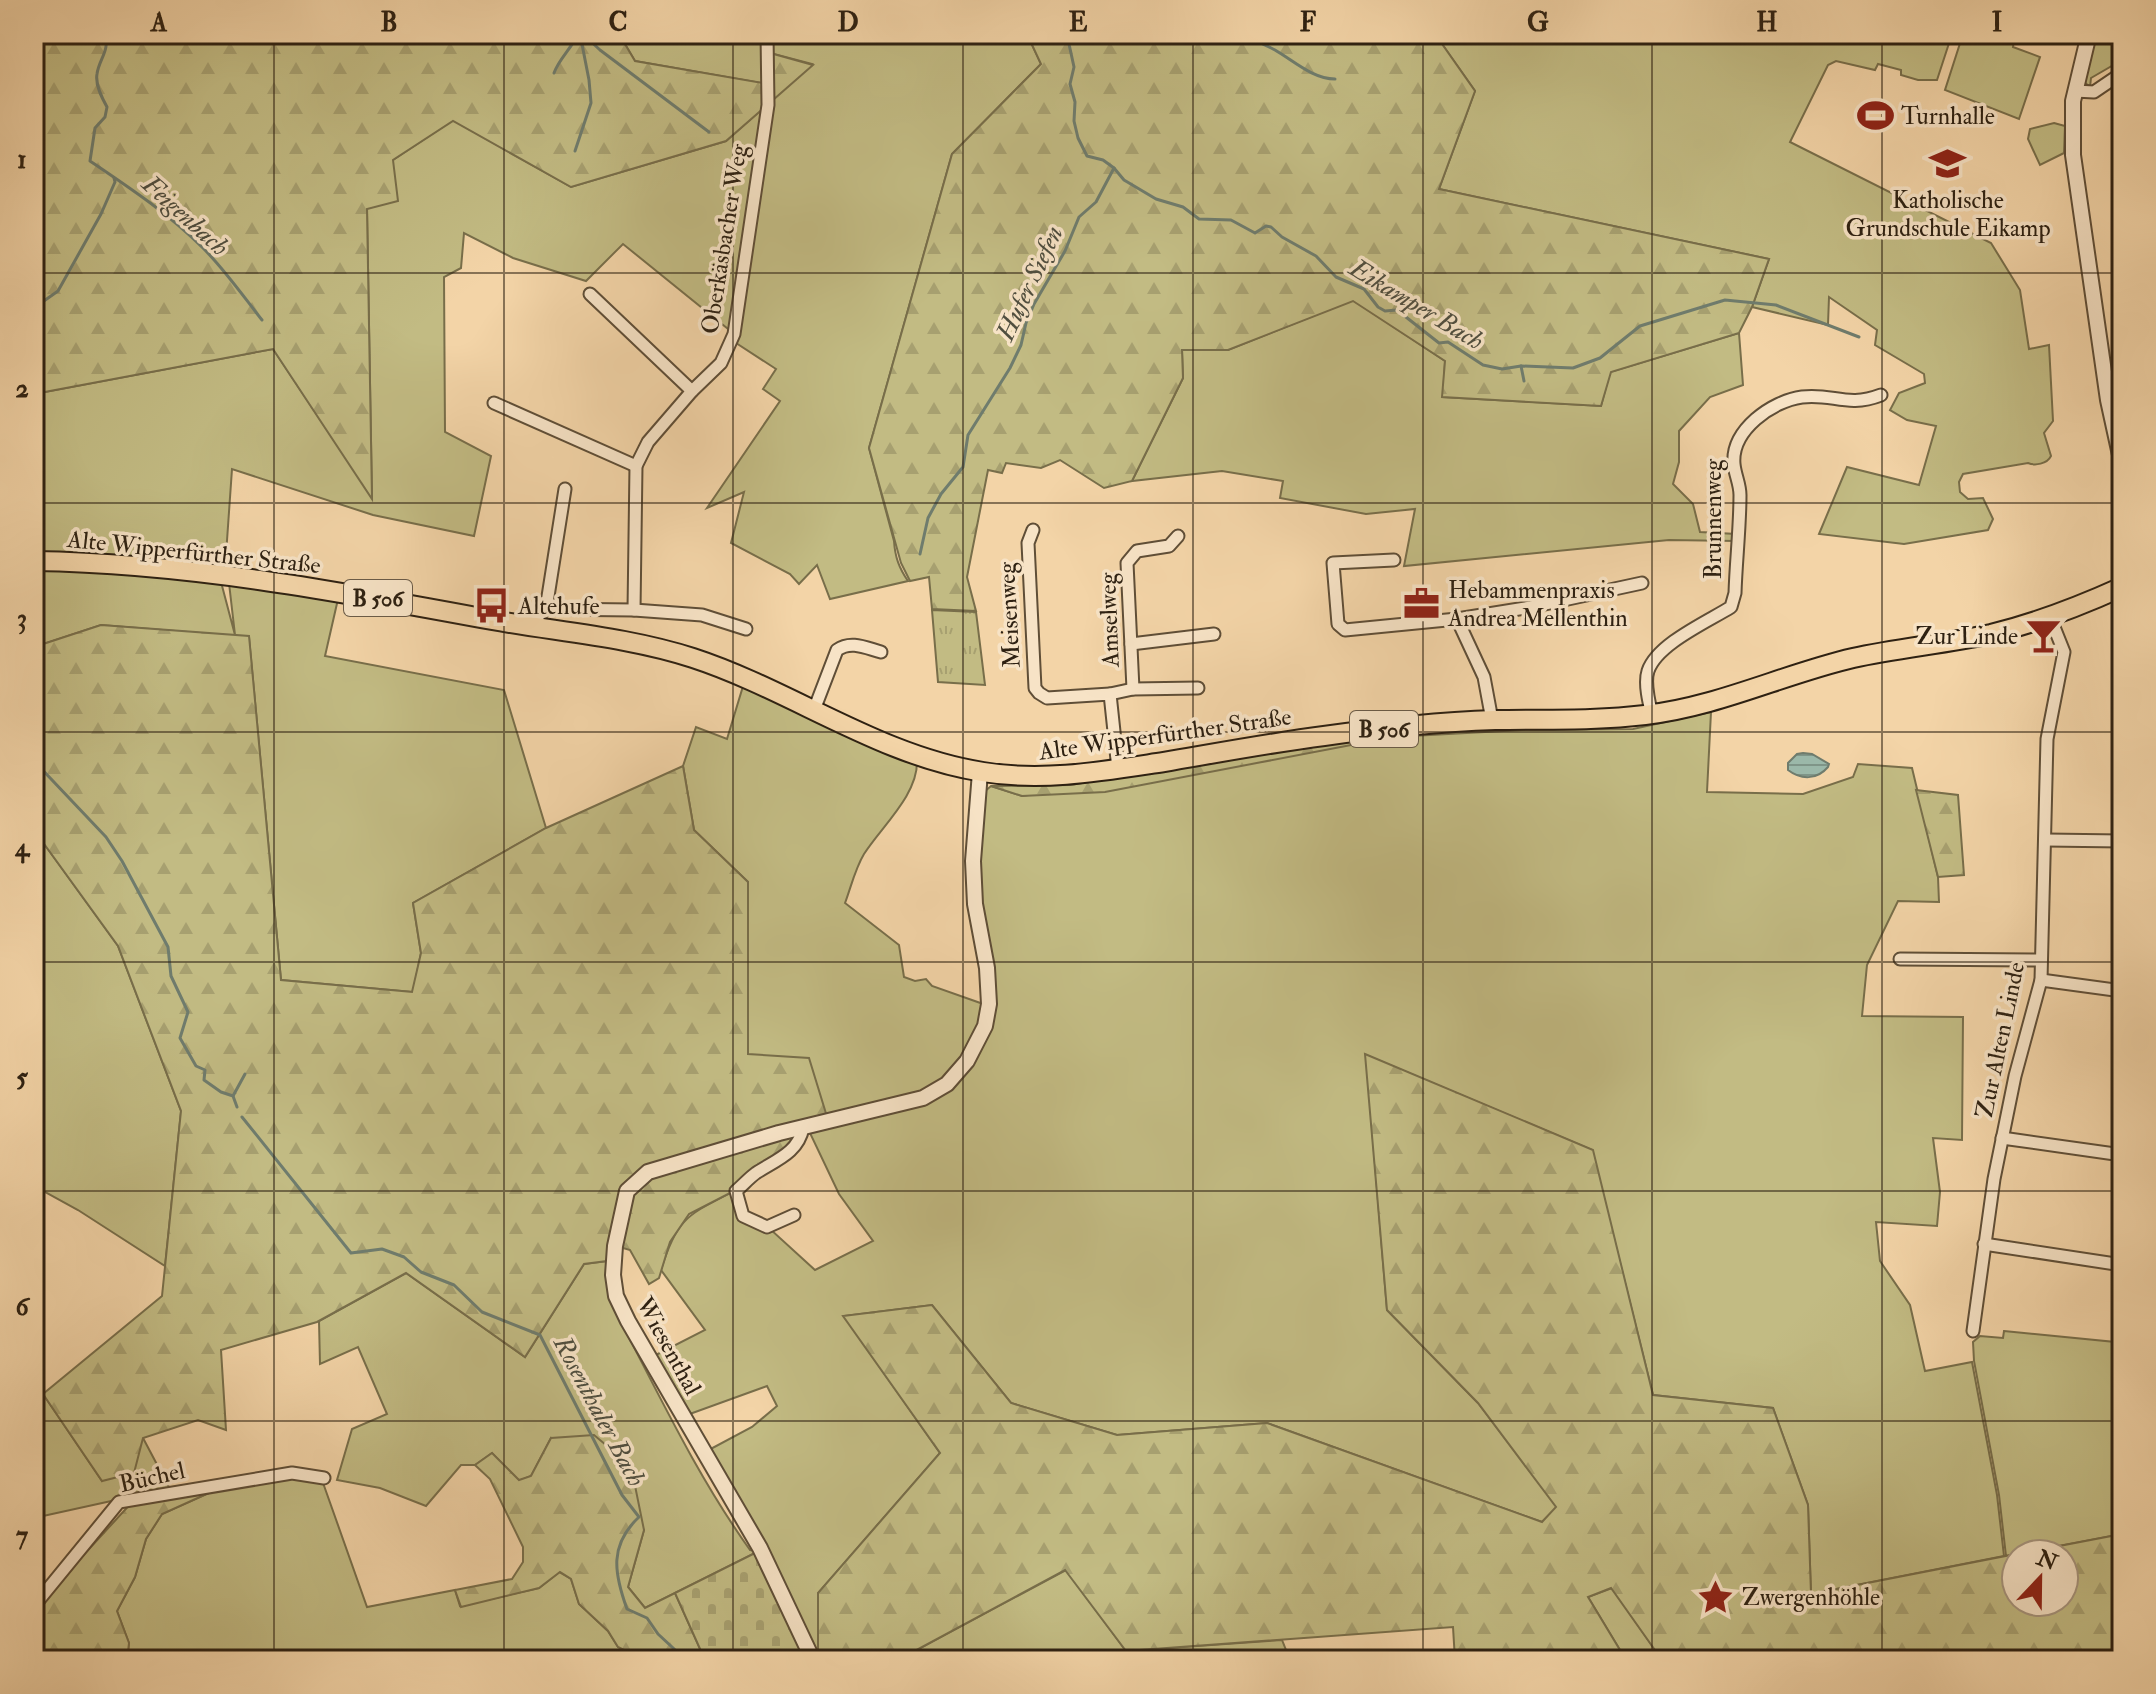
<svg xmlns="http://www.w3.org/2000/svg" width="2156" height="1694" font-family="'IM FELL Double Pica',serif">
<defs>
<pattern id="forest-firs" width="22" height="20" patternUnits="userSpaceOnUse" patternTransform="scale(2)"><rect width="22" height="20" fill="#c2bb83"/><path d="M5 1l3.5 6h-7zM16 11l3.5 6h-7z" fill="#a7a070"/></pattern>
<pattern id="cemetery-stones" width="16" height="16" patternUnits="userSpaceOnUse" patternTransform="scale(2)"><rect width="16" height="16" fill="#c2bb83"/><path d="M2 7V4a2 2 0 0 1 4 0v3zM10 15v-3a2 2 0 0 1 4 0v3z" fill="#a7a070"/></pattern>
<pattern id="park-tufts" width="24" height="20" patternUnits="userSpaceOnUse" patternTransform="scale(2)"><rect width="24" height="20" fill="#c2bb83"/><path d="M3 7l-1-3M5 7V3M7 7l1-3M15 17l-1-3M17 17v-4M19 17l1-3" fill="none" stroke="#a7a070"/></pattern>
<pattern id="water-rules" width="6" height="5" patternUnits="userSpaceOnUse" patternTransform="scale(2)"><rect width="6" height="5" fill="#9bb8a9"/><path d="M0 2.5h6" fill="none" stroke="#7f9588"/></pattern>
</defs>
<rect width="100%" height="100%" fill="#f3d4a7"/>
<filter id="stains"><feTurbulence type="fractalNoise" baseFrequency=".0025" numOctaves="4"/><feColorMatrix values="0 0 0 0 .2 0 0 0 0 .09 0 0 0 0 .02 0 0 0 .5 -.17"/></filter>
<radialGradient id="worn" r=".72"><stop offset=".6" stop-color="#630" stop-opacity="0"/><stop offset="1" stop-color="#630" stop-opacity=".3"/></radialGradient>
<g fill="#c2bb83" stroke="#786e4a" stroke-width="2">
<path d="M619,34h148v50l-132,-23z"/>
<path d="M770,34h257l14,30 -89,90 -83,294 25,93c1,16 5,27 14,40l-78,18 -13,-34 -18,19 -9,-10 -59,-31 13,-51 -37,16 73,-107 -17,-12 13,-20 -43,-28v-8l-110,-89 -37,37 -73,-23 -49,-25 -3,35 -17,9 1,155 46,24 -17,80 -101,-21 -141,-46 -7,100 -191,-16v-159l239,-45 99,148 -5,-288 26,-49 60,-40 118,67 155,-46 86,-77 -42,-11z"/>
<path d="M1435,34h517l-15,46h-19l-17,-5v-5l-23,-6 -3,6 -39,-9 -8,4 -38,77 201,101 29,47 9,59 20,-4 4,76 -9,12 7,23c-4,8 -16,10 -23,7l-65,11 -4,8 1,10 8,7 15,-1 10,21 -5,11 -84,14 -85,-10 28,-67 72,18 17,-59 -29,-6 -17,-10 9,-17 26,-10 -1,-9 -49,-29 2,-15 -48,-33 -1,28 -76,-18 17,-48 -330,-70 36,-98z"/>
<path d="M1963,34h36l15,5 -1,8 27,10 -21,62 -74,-29z"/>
<path d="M2096,34h26v33l-5,-4 -26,15 -1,9 -7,-6z"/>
<path d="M2054,123l11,3 -1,27 -24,12 -12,-26 2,-10z"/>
<path d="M1353,300l92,61 -2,36 158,9 9,-34 129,-39 4,52 -33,12 -31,34v31l-6,22 20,20 7,28 36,2v7l-67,-1 -265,26 11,-57 -49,5 -86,-16 3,-17 -61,-10 -90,10 51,-103 -1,-28h46z"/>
<path d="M34,566l187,16 14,53 -6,-52 109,16 -13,57 179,34 42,138 -133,75 8,50 -8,39 -132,-12 -32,-343 -148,-12 -67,22z"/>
<path d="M744,683l173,78c1,34 -36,66 -53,93 -9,15 -13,33 -19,49l54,42 5,32 11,4 11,-2 6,7 54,19c-22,92 -80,93 -158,115l-80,-65v-173l-54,-52 -11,-64 13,-39 31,12z"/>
<path d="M1711,712l-4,80 96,2 50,-17 5,-13 54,4 26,109 1,25 -41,-1 -31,64 -5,51 101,1 -1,123 -29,-2 7,54 -3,34 -61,-4 4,39 30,44 15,66 47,-9 25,133 7,61 -193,38 -3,-89 -35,-97 -120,-13 -61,-245 -226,-95 21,255 91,93 79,104 -15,15 -275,-99 -150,12 -106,-32 -79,-98 -88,11 96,137 -122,140v67l-113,-208 47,-25 25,-21 -10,-20 -80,29 -35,-58 53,-27 -44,-60c16,-53 27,-55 73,-79l8,26 27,11 46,42 58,-29 -34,-47 -30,-63 117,-30 64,-73 -14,-167 8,-69 7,-6 31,10 371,-59 129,-7 111,-1z"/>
<path d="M34,830l84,116 63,165 -16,155 -87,-56 -44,-24z"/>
<path d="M607,1261l1,24 4,20c44,83 83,168 138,245l9,1 -114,57 -17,-21 16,-57 -93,-92 -20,38 -12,5 -27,-28 -17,12h-14l-35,41 -46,-18 -43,-8 15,-51 35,-15 -29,-67 -38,17 -1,-43 87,-48 119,84 59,-93z"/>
<path d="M2004,1331l111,11 1,5h6v187l-116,22 -7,-61 -25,-134 -1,-19 7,-6 23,2z"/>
<path d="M43,1394l59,87 41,-43 28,53 -37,5 -100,22v-121z"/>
<path d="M292,1474l30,6 45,127 88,-17 5,16 79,-18 20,-16 12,7 8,25 29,27 10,16 26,13h-517l2,-17 -12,-32 18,-34 11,-38 16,-25 60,-27z"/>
<path d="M1066,1570l60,81 156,-11 8,20h-392z"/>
<path d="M1612,1588l50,72h-36l-38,-63z"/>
</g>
<g fill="url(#forest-firs)" stroke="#786e4a" stroke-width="2">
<path d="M34,34h585l16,27 133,23 2,-31 43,12 -87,76 -155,46 -118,-66 -60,39 5,41 -31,8 5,290 -99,-150 -239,45z"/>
<path d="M1027,34h408l40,57 -36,98 330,70 -17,48 -13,26 -128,39 -10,34 -159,-9 3,-36 -92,-60 -125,49h-46l1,28 -51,103 -28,7 -44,-28 -19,8 -35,-5 -4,10 -14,-3 -21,107 9,34 -44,-2 -3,-32 -19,4 -9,-18 -32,-115 83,-294 89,-90z"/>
<path d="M101,625l148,11 32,344 131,12 9,-39 -8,-50 133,-75 137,-62 11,64 54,52v172l61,4 19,62 -26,7 -3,13 -65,51 -45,23 -19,28 -11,36 -10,6 -19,-34 -17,-5 -6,16 -23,3 -59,93 -119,-84 -89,49 -96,28 5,80 -28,-10 -55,18 -9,35 -32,8 -59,-87 119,-98 19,-185 -63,-165 -84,-116v-183z"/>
<path d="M1393,737l-288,55 -83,4 -31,-10 79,-1 268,-44z"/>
<path d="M1916,790l42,5 6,80 -26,2z"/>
<path d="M1365,1054l228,96 60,245 120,13 35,97 3,89 205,-40v48h48v-48h-46l104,-20v126h-460l-51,-72 -23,9 38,63h-171l-2,-33 -327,24 -61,-81 -167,90h-80v-67l122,-140 -97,-137 89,-11 79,98 106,32 150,-12 275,99 14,-15 -78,-104 -91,-93z"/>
<path d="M594,1435l37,31 13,64 -16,57 17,21 30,-15 30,67h-61l-26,-13 -10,-16 -29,-27 -8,-25 -11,-7 -21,16 -78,19 -6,-17 57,-11 11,-17v-15l-33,-68 -15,-14 17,-12 27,27 12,-4 20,-38z"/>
<path d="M222,1487l-60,27 -16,25 -11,38 -18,34 12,32 -2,17h-93v-51l100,-109z"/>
</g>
<path fill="url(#cemetery-stones)" stroke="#786e4a" stroke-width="2" d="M759,1551l52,109h-106l-30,-67z"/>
<path fill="url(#park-tufts)" stroke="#786e4a" stroke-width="2" d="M932,610l44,2 9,73 -47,-3z"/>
<path fill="url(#water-rules)" stroke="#6f7c6d" stroke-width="2" d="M1803,753l9,1 17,10 -1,3c-11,13 -27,13 -40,3v-7l9,-9z"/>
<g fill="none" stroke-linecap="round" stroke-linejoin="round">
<g stroke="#6f7c6d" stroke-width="3">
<path d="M105,34c5,17 -6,25 -8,40 -2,11 5,24 10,33l-2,10 -10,11 -5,33c40,27 79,53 113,87 22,22 40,48 59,72"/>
<path d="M583,34l17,16 109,82"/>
<path d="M1246,34c9,8 19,10 29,16 19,11 38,29 60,29"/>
<path d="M554,73c5,-14 17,-24 24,-39"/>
<path d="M575,151l16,-48 -2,-23 -9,-46"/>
<path d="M1114,168l10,12 32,19 27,8 16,12 32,1 24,13 11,-7 5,1 11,10 34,19 20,21 28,12 14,18 7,4 12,-1 42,33 9,-1 35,23 19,4 19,-3 52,2 27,-10 40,-32 85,-26 51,5 83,32"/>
<path d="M34,308l24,-17 43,-77 14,-32 -1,-4"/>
<path d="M1521,366l3,15"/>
<path d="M920,554l8,-36 13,-24 22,-27 5,-32 42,-67 11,-23 5,-22 8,-19 31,-53 14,-34 17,-15 18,-34 -11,-8 -16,-4 -9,-18 -4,-17 1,-19 -5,-18 4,-17 -5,-23 1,-10"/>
<path d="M34,761l72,76 16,24 46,86 3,29 17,36 -8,26 16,28 9,4 -1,10 17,12 12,4 4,11"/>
<path d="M233,1096l12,-22"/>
<path d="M242,1117l109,136 31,-4 22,8 17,15 33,13 28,27 58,23 82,160 17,22c-30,28 -25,56 -12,92l20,9 11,16 28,26"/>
</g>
<defs>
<g id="minor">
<path d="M2075,91l19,1 28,-19"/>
<path d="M590,294l102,97"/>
<path d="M494,403l142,63"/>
<path d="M1033,530l-5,13 7,145 4,5 8,5 63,-4 8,75"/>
<path d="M1394,560l-61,3 5,61 7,6 112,-11 27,58 8,43"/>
<path d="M546,609l19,-120"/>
<path d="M634,610l2,-144 12,-24 44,-51 29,-28 13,-29 34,-229 -1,-71"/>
<path d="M1457,619l74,-12 111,-24"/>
<path d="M527,626l19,-17 88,1 68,5 44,14"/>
<path d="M1131,644l83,-10"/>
<path d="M1133,689l-6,-126 10,-12 32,-5 9,-10"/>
<path d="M1110,694l23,-5 65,-1"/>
<path d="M814,710l23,-60c14,-10 29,-2 44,2"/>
<path d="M1652,715c-3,-12 -8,-32 -4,-44 9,-27 59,-49 83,-64l4,-14c1,-32 5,-66 5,-98 0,-11 -5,-20 -6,-31 -3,-34 38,-63 68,-67 31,-4 45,11 79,-2"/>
<path d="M2046,840l76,1"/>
<path d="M1900,959l141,1"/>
<path d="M2041,980l81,11"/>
<path d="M2002,1138l120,17"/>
<path d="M794,1215l-27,12 -24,-11 -7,-25c7,-6 13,-13 20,-18 20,-13 42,-20 47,-45"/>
<path d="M1984,1244l138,21"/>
<path d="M1973,1331l21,-152 21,-103 26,-96 6,-241 17,-87 -14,-35"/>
<path d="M34,1606l85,-104 173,-29 32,5"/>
</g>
<g id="tertiary">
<path d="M2089,34l-16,67v54l35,245 14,64"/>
<path d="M813,1660l-53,-112 -132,-227 -12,-25 -3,-21 2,-29 12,-55 21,-19 131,-39 144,-35 24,-14 20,-23 18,-35 4,-22 -2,-36 -12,-64 -2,-43 7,-89"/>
</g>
<path id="primary" d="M34,561c154,2 307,31 458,59 67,12 136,17 201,38 98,32 186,98 290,114 61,10 121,-1 181,-10 53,-9 106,-19 160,-26 56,-8 114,-14 171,-16 50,-1 100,1 150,-5 72,-8 139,-41 208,-57 45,-10 92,-14 138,-24 45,-11 89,-28 131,-47"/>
</defs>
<use href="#minor" stroke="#5f4e37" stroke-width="15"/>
<use href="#tertiary" stroke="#5f4e37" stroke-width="18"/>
<use href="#primary" stroke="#2e2112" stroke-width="22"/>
<use href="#minor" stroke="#f7e3c6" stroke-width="11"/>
<use href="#tertiary" stroke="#f7e3c6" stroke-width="14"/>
<use href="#primary" stroke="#f3d4a7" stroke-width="18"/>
</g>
<path fill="none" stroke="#2e2112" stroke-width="2" stroke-opacity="0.55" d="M274,34v1626M504,34v1626M733,34v1626M963,34v1626M1193,34v1626M1423,34v1626M1652,34v1626M1882,34v1626M34,273h2088M34,503h2088M34,732h2088M34,962h2088M34,1191h2088M34,1421h2088"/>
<defs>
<symbol id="stadium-bare" viewBox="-9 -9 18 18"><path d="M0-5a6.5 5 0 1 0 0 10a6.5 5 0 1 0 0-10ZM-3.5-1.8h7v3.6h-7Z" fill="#8f2418" stroke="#f7e3c6" stroke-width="2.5" paint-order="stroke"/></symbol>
<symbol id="school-bare" viewBox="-9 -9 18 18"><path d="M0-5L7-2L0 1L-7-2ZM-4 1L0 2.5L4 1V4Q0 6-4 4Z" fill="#8f2418" stroke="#f7e3c6" stroke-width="2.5" paint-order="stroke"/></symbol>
<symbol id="office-bare" viewBox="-9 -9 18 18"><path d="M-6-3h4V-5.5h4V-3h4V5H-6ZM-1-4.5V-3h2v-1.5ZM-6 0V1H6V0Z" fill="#8f2418" stroke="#f7e3c6" stroke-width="2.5" paint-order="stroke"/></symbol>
<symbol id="bus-bare" viewBox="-9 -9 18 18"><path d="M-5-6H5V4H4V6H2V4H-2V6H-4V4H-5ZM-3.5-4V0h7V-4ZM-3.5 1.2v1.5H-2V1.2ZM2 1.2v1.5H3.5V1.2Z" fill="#8f2418" stroke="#f7e3c6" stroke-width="2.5" paint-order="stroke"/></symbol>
<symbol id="bar-bare" viewBox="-9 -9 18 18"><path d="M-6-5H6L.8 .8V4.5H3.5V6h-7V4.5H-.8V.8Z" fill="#8f2418" stroke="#f7e3c6" stroke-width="2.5" paint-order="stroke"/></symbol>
<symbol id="sight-bare" viewBox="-9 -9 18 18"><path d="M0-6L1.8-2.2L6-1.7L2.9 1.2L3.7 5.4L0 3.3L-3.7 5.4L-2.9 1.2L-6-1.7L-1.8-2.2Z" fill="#8f2418" stroke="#f7e3c6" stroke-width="2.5" paint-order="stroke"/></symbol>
</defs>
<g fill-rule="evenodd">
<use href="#stadium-bare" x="1850" y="90" width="51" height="51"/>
<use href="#school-bare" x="1922" y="138" width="51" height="51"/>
<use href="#office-bare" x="1396" y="578" width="51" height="51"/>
<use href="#bus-bare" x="466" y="580" width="51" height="51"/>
<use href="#bar-bare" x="2018" y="610" width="51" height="51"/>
<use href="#sight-bare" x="1690" y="1572" width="51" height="51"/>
</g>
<g text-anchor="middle" stroke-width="7" stroke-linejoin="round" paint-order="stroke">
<g fill="#f7e3c6" stroke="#6a5b48" stroke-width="2">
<rect x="344" y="580" width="68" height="36" rx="6"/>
<rect x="1350" y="711" width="68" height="36" rx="6"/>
</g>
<g font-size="22" font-weight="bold" fill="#2e2112">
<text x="378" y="606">B 506</text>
<text x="1384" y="737">B 506</text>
</g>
<g font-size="24" fill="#2e2112" stroke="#f7e3c6" text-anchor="start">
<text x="1901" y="124">Turnhalle</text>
<text x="1948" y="208" text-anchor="middle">Katholische<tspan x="1948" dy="28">Grundschule Eikamp</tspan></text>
<text x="1448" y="598">Hebammenpraxis<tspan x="1448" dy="28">Andrea Mellenthin</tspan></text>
<text x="518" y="614">Altehufe</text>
<text x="2018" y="644" text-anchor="end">Zur Linde</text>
<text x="1742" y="1605">Zwergenhöhle</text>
</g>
<g font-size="24" fill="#2e2112" stroke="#f7e3c6">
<text transform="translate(724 239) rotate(-81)" y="8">Oberkäsbacher Weg</text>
<text transform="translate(1713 519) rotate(-90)" y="8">Brunnenweg</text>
<text transform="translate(194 552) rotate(6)" y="8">Alte Wipperfürther Straße</text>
<text transform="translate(1009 615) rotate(-93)" y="8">Meisenweg</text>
<text transform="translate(1109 620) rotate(-92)" y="8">Amselweg</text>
<text transform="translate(1165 734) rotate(-8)" y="8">Alte Wipperfürther Straße</text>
<text transform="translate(2000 1040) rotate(-78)" y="8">Zur Alten Linde</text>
<text transform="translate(669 1346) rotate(61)" y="8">Wiesenthal</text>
<text transform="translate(152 1477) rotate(-13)" y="8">Büchel</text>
</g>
<g font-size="26" font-style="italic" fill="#4f4e3f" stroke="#f7e3c6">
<text transform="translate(186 215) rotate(42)" y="9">Feigenbach</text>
<text transform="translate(1029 283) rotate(-65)" y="9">Hufer Siefen</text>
<text transform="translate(1417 304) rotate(31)" y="9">Eikamper Bach</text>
<text transform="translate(600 1411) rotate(62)" y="9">Rosenthaler Bach</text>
</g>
</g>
<rect width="2156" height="1694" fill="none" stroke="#f3d4a7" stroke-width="88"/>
<g transform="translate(2040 1578) rotate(22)"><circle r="38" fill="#f7e3c6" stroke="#a7957e" stroke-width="2"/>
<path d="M0-6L14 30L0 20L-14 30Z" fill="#8f2418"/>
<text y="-12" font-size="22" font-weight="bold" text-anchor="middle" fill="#2e2112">N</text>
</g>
<rect x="44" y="44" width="2068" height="1606" fill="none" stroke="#2e2112" stroke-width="3"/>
<g font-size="26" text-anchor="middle" font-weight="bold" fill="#2e2112">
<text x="159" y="31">A</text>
<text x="389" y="31">B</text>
<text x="618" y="31">C</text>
<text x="848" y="31">D</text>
<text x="1078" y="31">E</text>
<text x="1308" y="31">F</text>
<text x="1538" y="31">G</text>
<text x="1767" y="31">H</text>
<text x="1997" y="31">I</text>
<text x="22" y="168">1</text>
<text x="22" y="397">2</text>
<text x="22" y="627">3</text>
<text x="22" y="856">4</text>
<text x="22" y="1086">5</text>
<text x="22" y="1315">6</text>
<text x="22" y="1544">7</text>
</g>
<rect width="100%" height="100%" filter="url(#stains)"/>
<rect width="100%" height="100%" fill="url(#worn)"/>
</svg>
